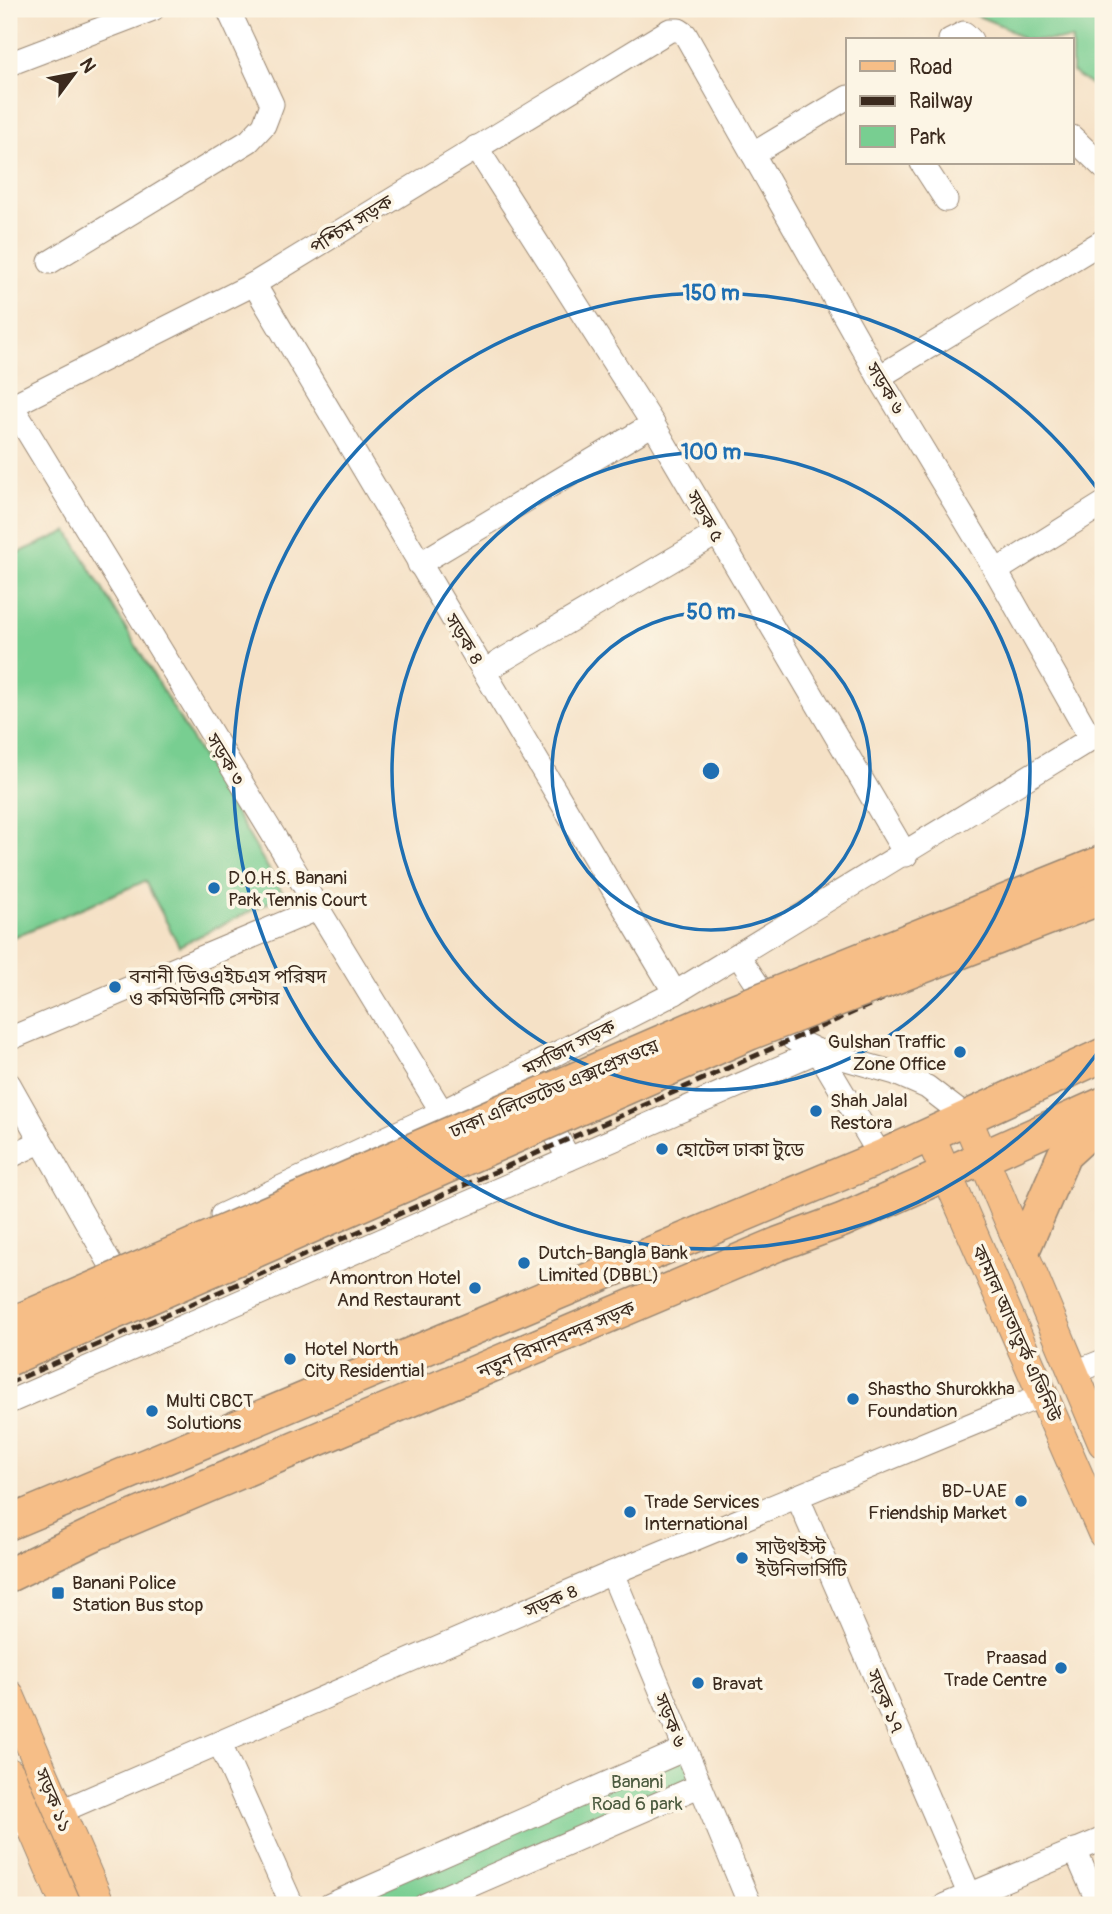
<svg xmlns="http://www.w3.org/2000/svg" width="1112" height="1914" font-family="Pangolin,'Noto Sans Bengali',sans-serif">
<rect width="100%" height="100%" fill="#fcf5e5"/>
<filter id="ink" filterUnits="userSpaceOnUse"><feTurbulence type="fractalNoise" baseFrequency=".0143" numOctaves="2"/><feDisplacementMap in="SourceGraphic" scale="14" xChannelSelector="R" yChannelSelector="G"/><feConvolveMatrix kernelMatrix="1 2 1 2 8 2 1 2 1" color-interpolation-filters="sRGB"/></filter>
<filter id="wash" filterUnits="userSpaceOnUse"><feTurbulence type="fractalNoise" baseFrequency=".00686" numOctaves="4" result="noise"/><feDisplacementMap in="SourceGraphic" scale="28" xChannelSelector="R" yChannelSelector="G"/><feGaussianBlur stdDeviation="1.57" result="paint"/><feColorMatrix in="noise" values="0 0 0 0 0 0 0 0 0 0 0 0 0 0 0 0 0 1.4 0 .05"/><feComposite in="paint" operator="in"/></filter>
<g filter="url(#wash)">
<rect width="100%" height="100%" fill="#f5e1c6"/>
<g fill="#78ce91" stroke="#5a7c58" stroke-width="2">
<path d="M961,9h142v84l-31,-21v-32h-48l-17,-12z"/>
<path d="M68,531l216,364 -105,51 -34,-65 -136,58v-382z"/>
<path d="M683,1750l16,36 -274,119h-95z"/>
</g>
</g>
<g filter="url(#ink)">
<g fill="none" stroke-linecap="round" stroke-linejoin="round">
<defs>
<g id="minor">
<path d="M950,40l14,-7 7,7"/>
<path d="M9,64l144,-55"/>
<path d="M1072,137l31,30"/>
<path d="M476,147l177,277 253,431"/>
<path d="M753,154l95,-57"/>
<path d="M922,163l24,37"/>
<path d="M50,262l199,-121 15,-16 8,-21 -44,-95"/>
<path d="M254,284l421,709"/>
<path d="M879,377l224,-136"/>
<path d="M12,406l430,706"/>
<path d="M9,407l245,-123 416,-254h9l6,4 194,343 117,194 95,168"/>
<path d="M419,564l234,-140"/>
<path d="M996,571l107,-67"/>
<path d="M484,671l232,-137"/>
<path d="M738,955l55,84 25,12 77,22 32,14 39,30"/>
<path d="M9,1039l308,-130"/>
<path d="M818,1051l63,106"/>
<path d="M9,1084l103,183"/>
<path d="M545,1115l24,44"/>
<path d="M9,1157l31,-15"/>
<path d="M222,1215l220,-103 233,-119 427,-261"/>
<path d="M1073,1373l30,-12"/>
<path d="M9,1402l809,-351"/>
<path d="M798,1498l176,407"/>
<path d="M612,1573l138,332"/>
<path d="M220,1744l72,161"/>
<path d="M59,1812l553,-239 433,-179"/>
<path d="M9,1827l20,-8"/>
<path d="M1075,1850l24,55"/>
<path d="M330,1905l353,-155"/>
<path d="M425,1905l274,-119"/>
<path d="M945,1905l158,-66"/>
</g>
<g id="major">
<path d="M966,1117l137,326"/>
<path d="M929,1134l174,399"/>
<path d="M9,1695l91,210"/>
<path d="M9,1773l57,132"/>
</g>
<g id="highway">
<path d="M1023,1250l41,-95 39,-36"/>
<path d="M9,1523l872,-366 222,-102"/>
<path d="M9,1575l87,-42 682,-289 65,-24 260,-116"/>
</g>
</defs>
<use href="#minor" stroke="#988672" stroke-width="25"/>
<use href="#major" stroke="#988672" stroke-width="32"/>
<use href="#highway" stroke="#988672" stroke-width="36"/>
<use href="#minor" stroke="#fff" stroke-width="23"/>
<use href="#major" stroke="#f6be87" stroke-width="30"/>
<use href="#highway" stroke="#f6be87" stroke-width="33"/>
<path stroke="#3b2a1e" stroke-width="2" d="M9,1362l1094,-484"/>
<path stroke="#3b2a1e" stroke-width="5" stroke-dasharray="10 5" stroke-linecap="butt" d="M9,1383l427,-185 667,-297"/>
<defs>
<g id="highway-bridge">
<path d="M9,1325l719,-312 375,-151"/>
<path d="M9,1359l741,-326 353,-136"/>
</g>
</defs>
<use href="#highway-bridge" stroke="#988672" stroke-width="36" stroke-linecap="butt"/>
<use href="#highway-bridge" stroke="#f6be87" stroke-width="33"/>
</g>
</g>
<g fill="none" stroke="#1f6fb2" stroke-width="3.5">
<circle cx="711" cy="771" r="159"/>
<circle cx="711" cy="771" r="319"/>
<path d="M1103 1045A478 478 0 1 1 1103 497"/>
</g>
<g fill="#1f6fb2" stroke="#fcf5e5" stroke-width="2.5">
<circle cx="214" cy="888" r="7"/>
<circle cx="115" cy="987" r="7"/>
<circle cx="960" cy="1052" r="7"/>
<circle cx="816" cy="1111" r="7"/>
<circle cx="662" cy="1149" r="7"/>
<circle cx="524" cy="1263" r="7"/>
<circle cx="475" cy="1288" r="7"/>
<circle cx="290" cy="1359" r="7"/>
<circle cx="853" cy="1399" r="7"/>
<circle cx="152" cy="1411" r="7"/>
<circle cx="1021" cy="1501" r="7"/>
<circle cx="630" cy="1512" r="7"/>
<circle cx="742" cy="1558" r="7"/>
<rect x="51" y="1586" width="14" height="14" rx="3.5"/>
<circle cx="1061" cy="1668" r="7"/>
<circle cx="698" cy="1683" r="7"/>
</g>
<g text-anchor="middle" stroke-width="7" stroke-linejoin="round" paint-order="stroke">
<g font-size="19" fill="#3b2a1e" stroke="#fcf5e5">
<text transform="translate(351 224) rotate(-32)" y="7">পশ্চিম সড়ক</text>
<text transform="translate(886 388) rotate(59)" y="7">সড়ক ৬</text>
<text transform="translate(706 516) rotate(60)" y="7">সড়ক ৫</text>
<text transform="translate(465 639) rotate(58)" y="7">সড়ক ৪</text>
<text transform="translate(226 759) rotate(59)" y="7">সড়ক ৩</text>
<text transform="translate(569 1047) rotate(-27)" y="7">মসজিদ সড়ক</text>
<text transform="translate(554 1088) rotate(-23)" y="7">ঢাকা এলিভেটেড এক্সপ্রেসওয়ে</text>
<text transform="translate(1017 1333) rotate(66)" y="7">কামাল আতাতুর্ক এভিনিউ</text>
<text transform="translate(556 1339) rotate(-23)" y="7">নতুন বিমানবন্দর সড়ক</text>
<text transform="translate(551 1600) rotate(-24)" y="7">সড়ক ৪</text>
<text transform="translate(886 1701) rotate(67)" y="7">সড়ক ১৭</text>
<text transform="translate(671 1720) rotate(68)" y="7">সড়ক ৬</text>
<text transform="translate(54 1800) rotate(67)" y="7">সড়ক ১১</text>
</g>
<g font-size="19" fill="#3b2a1e" stroke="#fcf5e5" text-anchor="start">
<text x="228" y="884">D.O.H.S. Banani<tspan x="228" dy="22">Park Tennis Court</tspan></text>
<text x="129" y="983">বনানী ডিওএইচএস পরিষদ<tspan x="129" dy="22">ও কমিউনিটি সেন্টার</tspan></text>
<text x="946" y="1048" text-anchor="end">Gulshan Traffic<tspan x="946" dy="22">Zone Office</tspan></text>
<text x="830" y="1107">Shah Jalal<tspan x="830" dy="22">Restora</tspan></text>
<text x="676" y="1156">হোটেল ঢাকা টুডে</text>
<text x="538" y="1259">Dutch-Bangla Bank<tspan x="538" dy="22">Limited (DBBL)</tspan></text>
<text x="461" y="1284" text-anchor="end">Amontron Hotel<tspan x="461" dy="22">And Restaurant</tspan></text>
<text x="304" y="1355">Hotel North<tspan x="304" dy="22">City Residential</tspan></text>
<text x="867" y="1395">Shastho Shurokkha<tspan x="867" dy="22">Foundation</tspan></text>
<text x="166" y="1407">Multi CBCT<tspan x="166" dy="22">Solutions</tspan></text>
<text x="1007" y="1497" text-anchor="end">BD-UAE<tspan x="1007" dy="22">Friendship Market</tspan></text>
<text x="644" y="1508">Trade Services<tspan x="644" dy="22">International</tspan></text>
<text x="756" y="1554">সাউথইস্ট<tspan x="756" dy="22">ইউনিভার্সিটি</tspan></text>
<text x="72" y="1589">Banani Police<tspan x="72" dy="22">Station Bus stop</tspan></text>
<text x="1047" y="1664" text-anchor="end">Praasad<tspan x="1047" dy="22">Trade Centre</tspan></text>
<text x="712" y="1690">Bravat</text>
</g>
<g font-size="19" fill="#4d5b40" stroke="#fcf5e5">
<text x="637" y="1788">Banani<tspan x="637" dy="22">Road 6 park</tspan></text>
</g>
</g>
<circle cx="711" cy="771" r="10" fill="#1f6fb2" stroke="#fcf5e5" stroke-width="3.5"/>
<g font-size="21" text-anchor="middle" font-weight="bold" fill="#1f6fb2" stroke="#fcf5e5" stroke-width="7" stroke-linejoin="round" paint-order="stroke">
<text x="711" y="300">150 m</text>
<text x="711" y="459">100 m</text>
<text x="711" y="619">50 m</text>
</g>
<rect width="1112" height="1914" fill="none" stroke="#fcf5e5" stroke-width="35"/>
<rect x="846" y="38" width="228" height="126" fill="#fcf5e5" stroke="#afa495" stroke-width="2"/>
<rect x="860" y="61" width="35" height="10" fill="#f6be87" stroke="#afa495" stroke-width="2"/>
<text x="909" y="74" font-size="21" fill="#3b2a1e">Road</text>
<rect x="860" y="96" width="35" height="10" fill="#3b2a1e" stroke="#afa495" stroke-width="2"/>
<text x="909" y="108" font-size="21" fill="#3b2a1e">Railway</text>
<rect x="860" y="126" width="35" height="21" fill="#78ce91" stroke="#afa495" stroke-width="2"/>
<text x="909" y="144" font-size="21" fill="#3b2a1e">Park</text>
<g transform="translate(74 74) rotate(58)" stroke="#fcf5e5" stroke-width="5" paint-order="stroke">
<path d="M0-5L12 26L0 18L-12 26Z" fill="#3b2a1e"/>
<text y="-10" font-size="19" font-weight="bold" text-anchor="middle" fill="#3b2a1e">N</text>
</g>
</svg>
